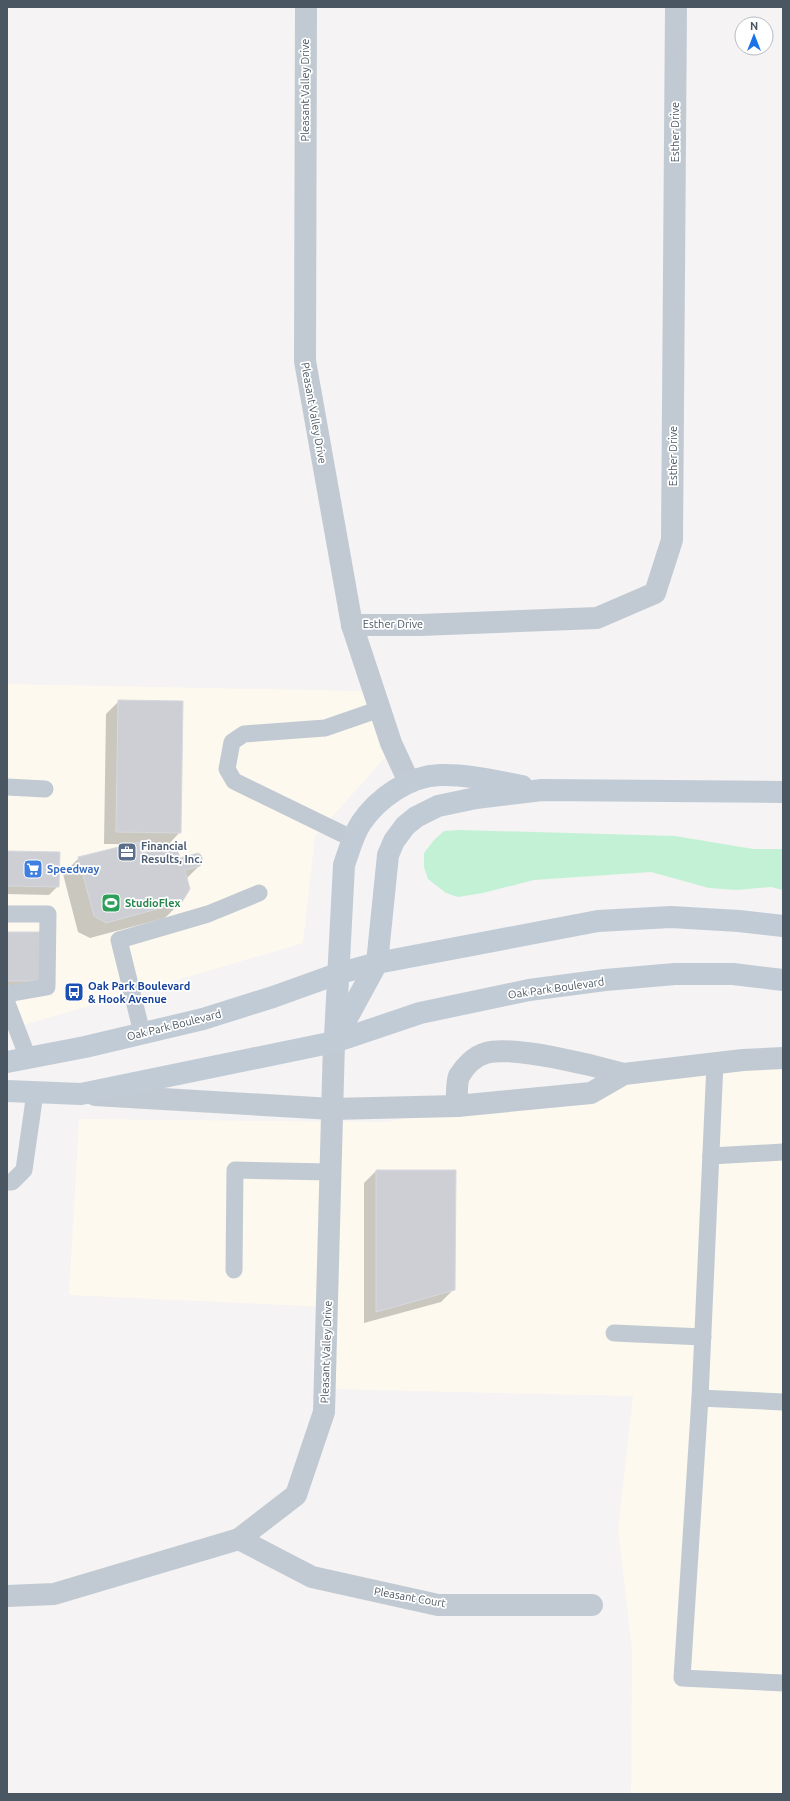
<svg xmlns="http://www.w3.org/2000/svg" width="790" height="1801" font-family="Ubuntu,sans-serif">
<rect width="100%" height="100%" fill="#f5f3f3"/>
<g fill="#fdf9ef">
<path d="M7,684l357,7 25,62 -74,83 -12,107 -296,87z"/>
<path d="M783,1058v736h-152l1,-145 -14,-120 15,-133 -308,-7 2,-82 -258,-12 10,-176 309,3 69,-16 134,-13 33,-19z"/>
</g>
<path fill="#c3f1d5" d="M460,830l215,6 78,13h30v41l-12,-3 -34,3 -28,-2 -58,-16 -117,8 -51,13 -25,4 -12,-4 -18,-14 -4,-12v-14l10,-13 10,-9z"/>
<g fill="#0003">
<path d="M119,701l61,131 -12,13 -30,-1 3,11 38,4 20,7 -13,13 -5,23 -16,16 -75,20 -12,-6 -15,-58 16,-16 51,-14h-26l2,-130z"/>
<path d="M7,852l51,34 -9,9 -42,-1z"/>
<path d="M7,933l28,52h-28z"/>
<path d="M376,1171l78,118 -13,13 -77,21v-140z"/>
</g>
<g fill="#cdcfd5" stroke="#d7d9de">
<path d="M118,700l65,1 -2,132 -65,-1z"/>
<path d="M139,842l3,11 34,-8 4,13 18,-5 3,2 2,6 -3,5 -15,4 5,19 -8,13 -76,21 -12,-7 -16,-59z"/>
<path d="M7,851l53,1 -1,35 -52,-1z"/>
<rect x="7" y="932" width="33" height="49"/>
<path d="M376,1170h80l-1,120 -79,22z"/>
</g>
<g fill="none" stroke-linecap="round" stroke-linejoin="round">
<g stroke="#c1cad2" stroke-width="17">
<path d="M7,787l38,2"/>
<path d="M353,839l-119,-58 -7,-12 5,-27 12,-8 81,-6 55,-19"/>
<path d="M7,914h41l-1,73 -40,7"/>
<path d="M7,1003l21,55"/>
<path d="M142,1033l-23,-93 89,-26 51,-21"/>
<path d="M711,1156l72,-4"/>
<path d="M7,1182h5l12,-12 11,-77"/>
<path d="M234,1270l1,-100 95,2"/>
<path d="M614,1333l89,4"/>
<path d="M700,1398l15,-335"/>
<path d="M783,1402l-83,-4 -18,280 101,5"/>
</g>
<g stroke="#c1cad2" stroke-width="22">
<path d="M306,7l-1,354 47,264 39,118 18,39"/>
<path d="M352,625h68l177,-7 58,-25 17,-53 4,-533"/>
<path d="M95,1095l237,14 125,-3 134,-13 33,-19 119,-14 40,-2"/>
<path d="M457,1106c0,-8 -1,-22 2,-30 6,-10 16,-20 27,-23 27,-8 110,13 138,21"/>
<path d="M239,1539l73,38 126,28h154"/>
<path d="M7,1596l47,-2 185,-55 57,-44 28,-83 10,-370"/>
</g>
<g stroke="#c1cbd6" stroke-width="22">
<path d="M335,1037l9,-172c5,-14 9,-30 17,-42 17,-25 48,-47 79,-48 27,-1 55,6 82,11"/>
<path d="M334,1042l43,-79 11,-108 6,-14 11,-15 11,-9 22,-11 38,-8 66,-8 241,2"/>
<path d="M7,1062l78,-15 118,-28 70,-22 64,-23 40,-11 221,-42 73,-4 68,4 44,5"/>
<path d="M7,1091l74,3 253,-52 86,-29 109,-23 76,-10 70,-6h58l50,6"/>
</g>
</g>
<defs>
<symbol id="office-square" viewBox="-11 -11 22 22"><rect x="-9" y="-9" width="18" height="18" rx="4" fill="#5c6f8a" stroke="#fff"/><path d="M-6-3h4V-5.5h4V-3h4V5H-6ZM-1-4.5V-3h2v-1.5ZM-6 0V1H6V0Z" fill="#fff"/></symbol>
<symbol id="supermarket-square" viewBox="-11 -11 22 22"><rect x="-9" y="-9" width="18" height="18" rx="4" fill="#3f7fe0" stroke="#fff"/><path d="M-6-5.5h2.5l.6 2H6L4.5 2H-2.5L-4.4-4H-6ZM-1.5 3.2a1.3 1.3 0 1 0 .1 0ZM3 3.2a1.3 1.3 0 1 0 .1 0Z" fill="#fff"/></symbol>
<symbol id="stadium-square" viewBox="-11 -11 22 22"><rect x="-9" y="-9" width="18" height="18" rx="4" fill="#2e9e5b" stroke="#fff"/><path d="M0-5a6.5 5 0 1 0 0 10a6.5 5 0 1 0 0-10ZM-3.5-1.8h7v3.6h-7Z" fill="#fff"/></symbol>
<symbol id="bus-square" viewBox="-11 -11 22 22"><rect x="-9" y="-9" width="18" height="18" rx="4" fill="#1a4fb4" stroke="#fff"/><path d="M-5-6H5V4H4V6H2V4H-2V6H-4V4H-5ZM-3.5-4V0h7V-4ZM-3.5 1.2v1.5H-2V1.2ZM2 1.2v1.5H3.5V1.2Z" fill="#fff"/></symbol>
</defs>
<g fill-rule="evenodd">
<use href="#office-square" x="116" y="841" width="22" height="22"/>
<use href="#supermarket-square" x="22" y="858" width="22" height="22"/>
<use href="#stadium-square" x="100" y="892" width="22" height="22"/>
<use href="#bus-square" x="63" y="981" width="22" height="22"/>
</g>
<g text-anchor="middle" stroke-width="3.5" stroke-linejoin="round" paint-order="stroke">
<g font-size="11" fill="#4a5661" stroke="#fff">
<text transform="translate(305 90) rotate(-90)" y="4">Pleasant Valley Drive</text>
<text transform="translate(675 132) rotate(-90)" y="4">Esther Drive</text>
<text transform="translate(314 413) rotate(80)" y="4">Pleasant Valley Drive</text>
<text transform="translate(673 456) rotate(-90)" y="4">Esther Drive</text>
<text x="393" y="628">Esther Drive</text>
<text transform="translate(556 988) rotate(-8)" y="4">Oak Park Boulevard</text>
<text transform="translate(174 1025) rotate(-14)" y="4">Oak Park Boulevard</text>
<text transform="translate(326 1352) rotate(-88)" y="4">Pleasant Valley Drive</text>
<text transform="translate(410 1597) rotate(10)" y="4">Pleasant Court</text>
</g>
<g font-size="11" font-weight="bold" fill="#4e5e75" stroke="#fff" text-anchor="start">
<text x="141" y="850">Financial<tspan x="141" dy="13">Results, Inc.</tspan></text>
</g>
<g font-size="11" font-weight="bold" fill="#366cbe" stroke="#fff" text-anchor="start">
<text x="47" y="873">Speedway</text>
</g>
<g font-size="11" font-weight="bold" fill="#27864d" stroke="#fff" text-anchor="start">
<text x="125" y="907">StudioFlex</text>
</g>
<g font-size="11" font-weight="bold" fill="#164399" stroke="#fff" text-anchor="start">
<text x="88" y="990">Oak Park Boulevard<tspan x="88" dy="13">&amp; Hook Avenue</tspan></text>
</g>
</g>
<rect width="790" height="1801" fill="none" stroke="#4a5661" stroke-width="16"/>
<g transform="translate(754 36)"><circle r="19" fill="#ffffff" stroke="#b7bbc0"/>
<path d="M0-3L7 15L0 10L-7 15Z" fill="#1a73e8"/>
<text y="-6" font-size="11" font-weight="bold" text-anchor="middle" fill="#4a5661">N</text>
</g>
</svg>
